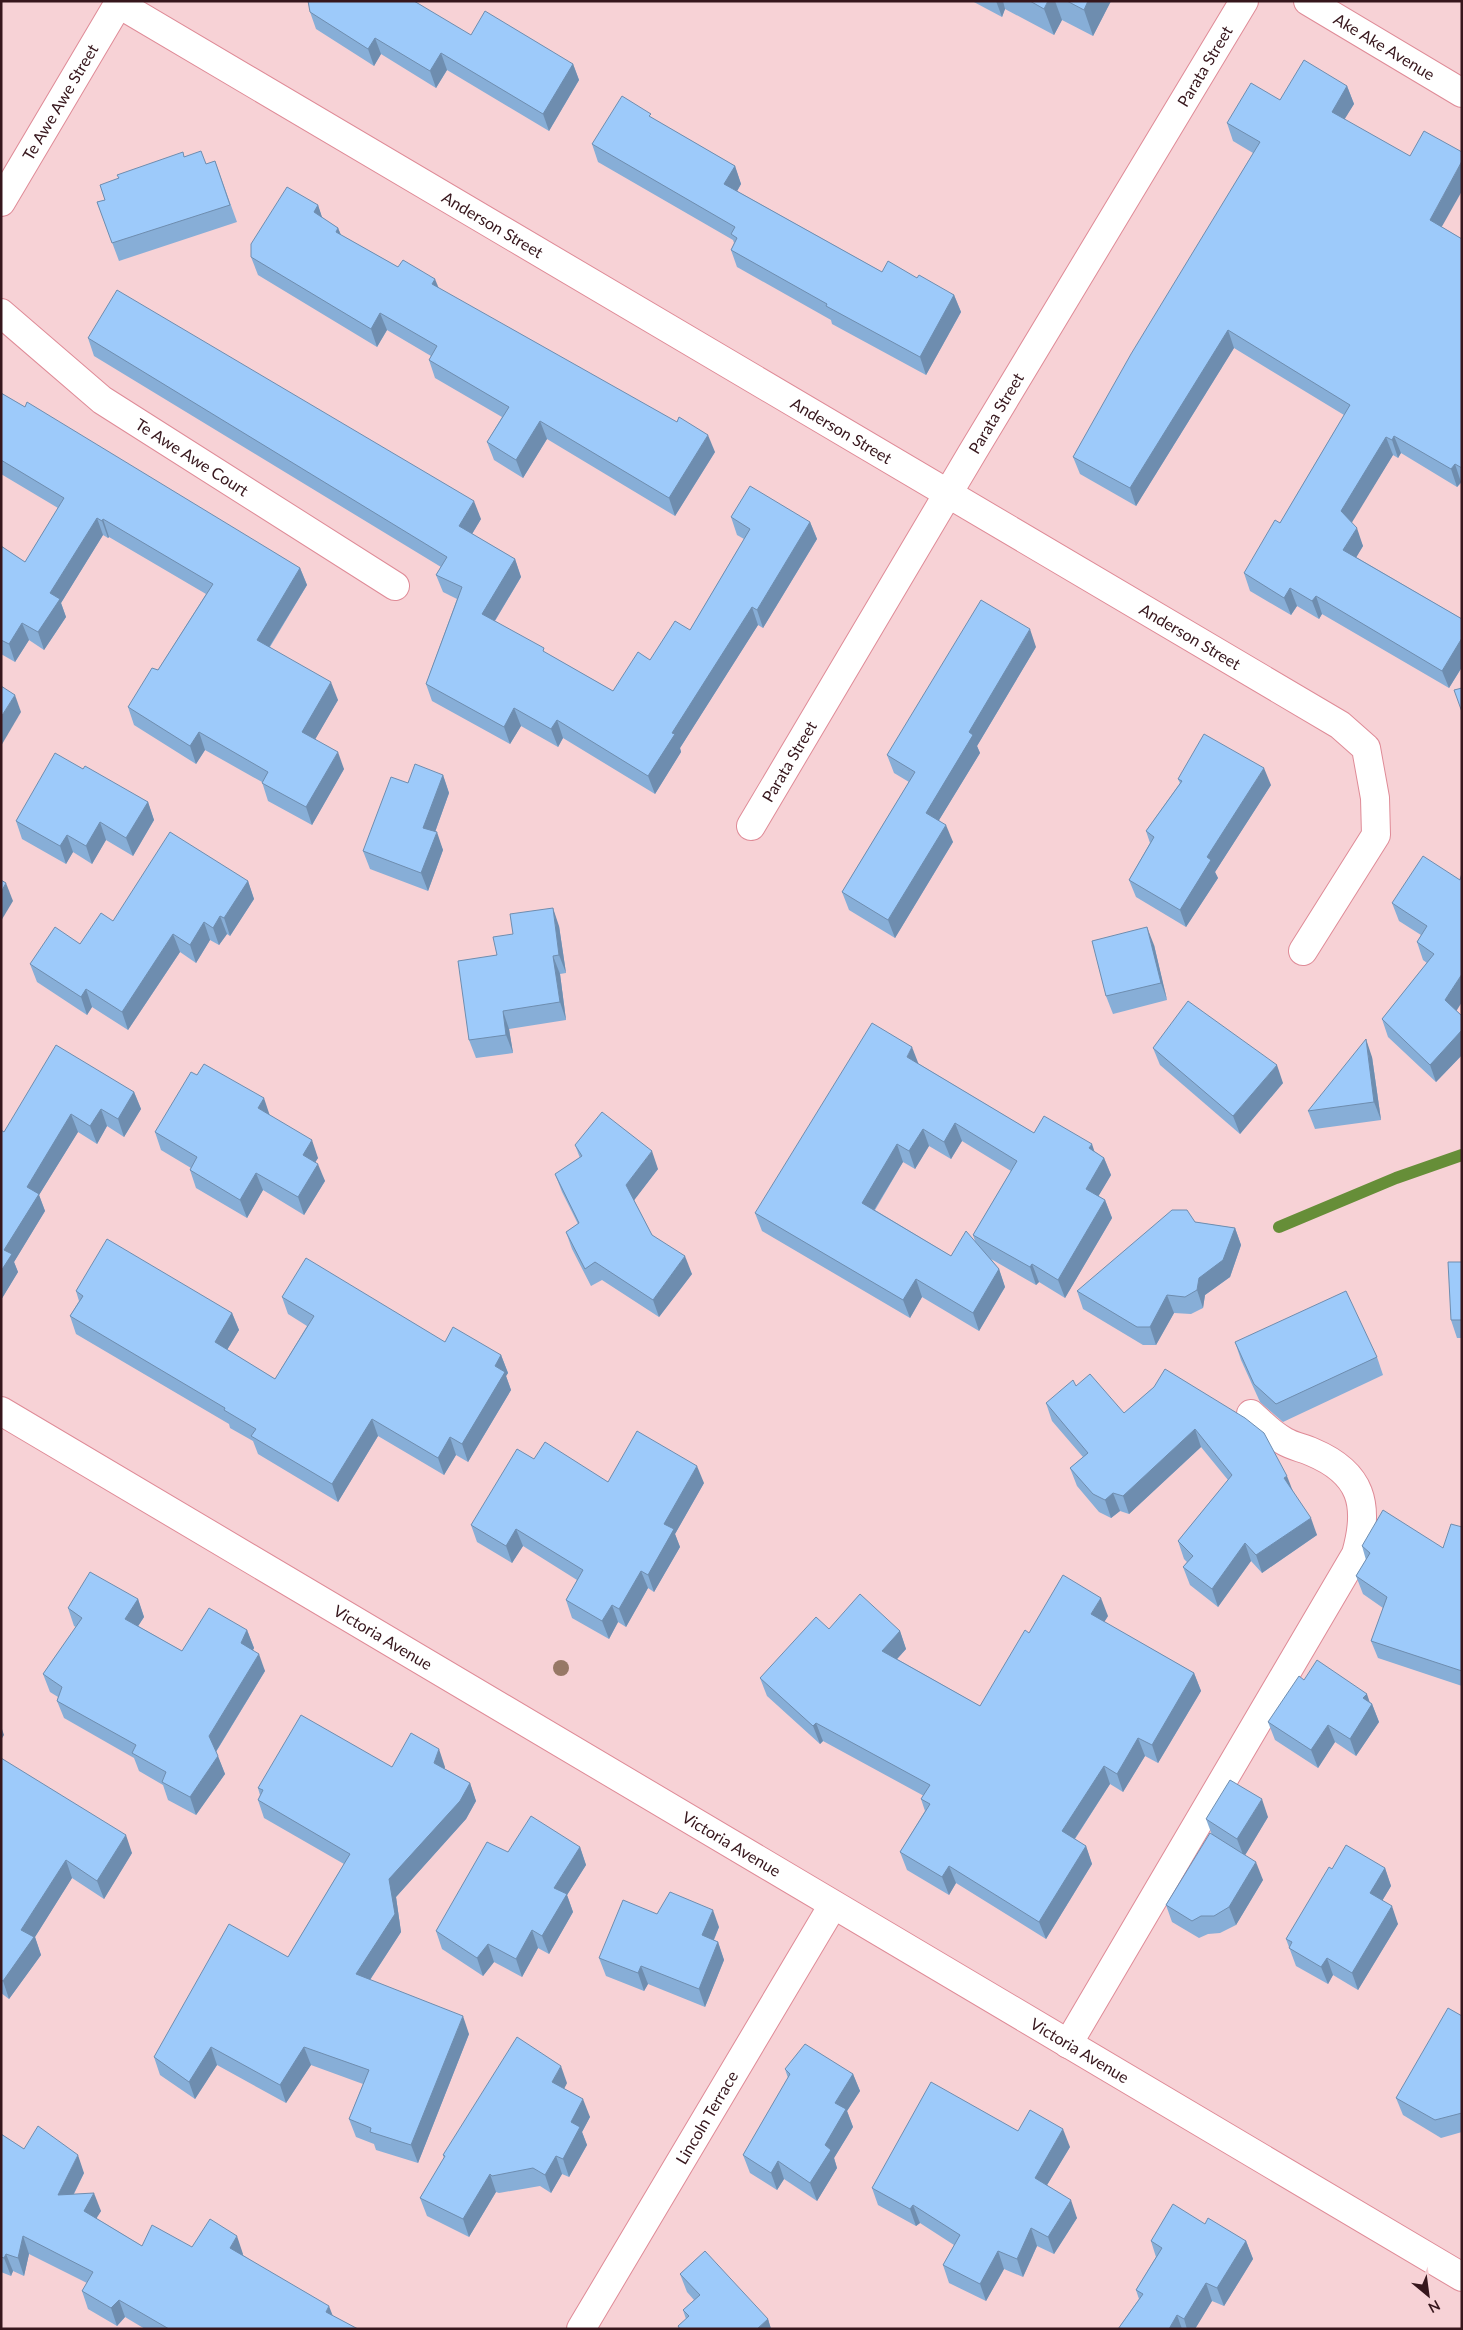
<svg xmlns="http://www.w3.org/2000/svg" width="1463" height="2330" font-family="Lato,sans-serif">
<rect width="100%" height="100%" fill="#f7d2d6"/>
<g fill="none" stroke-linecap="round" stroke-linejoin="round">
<path stroke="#668e38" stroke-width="12" d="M1279,1227l117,-49 66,-23"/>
<defs>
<g id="minor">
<path id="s1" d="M1308,1l154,92"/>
<path id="s2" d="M119,4l1221,721 26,23 9,50 1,37 -73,116"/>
<path id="s3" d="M1,313l101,87 293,186"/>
<path id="s4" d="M751,826l221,-373 272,-452"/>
<path id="s5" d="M1,1411l1461,866"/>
<path d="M1068,2044l288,-490c14,-49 6,-81 -44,-102 -9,-4 -20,-6 -28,-11 -13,-7 -22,-17 -33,-27"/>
<path id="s6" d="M581,2329l252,-424"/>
</g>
<g id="major">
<path id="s7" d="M1,202l119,-201"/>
</g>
</defs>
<use href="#minor" stroke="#df8b97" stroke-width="30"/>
<use href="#major" stroke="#df8b97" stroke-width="30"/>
<use href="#minor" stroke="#fff" stroke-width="28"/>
<use href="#major" stroke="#fff" stroke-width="28"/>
</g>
<circle fill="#977866" cx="561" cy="1668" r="8"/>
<g fill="#87aed7" fill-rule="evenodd">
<path d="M972,1h139l-18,35 -31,-16 -8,15 -49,-26 -3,8z"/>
<path d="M310,12l161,23 102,29 6,16 -30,51 -102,-61 -11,18 -55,-34 -7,12 -58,-37z"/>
<path d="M1347,86l7,18 -10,15 98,108 20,12v243l-5,5 -56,-34 -3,5 -5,-3 -42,67 12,24 -7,11 106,62v48l-13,21 -127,-74 -3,5 -22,-13 -6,9 -41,-24 -6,-18 36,-50 64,-108 -110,-67 -98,158 -56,-32 -7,-17 180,-304 -20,-12 -6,-18 53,-23z"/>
<path d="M652,118l83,48 6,18 -4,7 145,81 35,6 37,17 7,17 -35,63 -94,-51 -1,-4 -94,-53 -6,-17 3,-7 -1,-3 -135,-78 -6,-18z"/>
<path d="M184,157l22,7 9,-3 22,61 -118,39 -22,-59 8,-2z"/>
<path d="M318,205l4,13 16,10 3,7 57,32 40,21 277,164 -40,64 -128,-77 -24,39 -29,-18 -7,-18 15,-25 -67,-39 -6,-18 2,-4 -44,-26 -10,17 -119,-72 -7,-18z"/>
<path d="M88,338l393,181 -9,15 43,25 6,18 -26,44 51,32 67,38 37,-31 40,-30 54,-91 -7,-4 -6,-18 79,5 7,17 -54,89 -5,-3 -78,123 1,4 -26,42 -92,-56 -5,9 -37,-21 -11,18 -78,-43 -6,-17 31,-85 -14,-7 -7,-17 5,-8 -347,-211z"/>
<path d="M1,393l299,175 7,17 -37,62 68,53 -23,39 29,30 -32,56 -44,-24 -6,-19 -57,-32 -9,14 -62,-39 -6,-18 30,-37 48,-76 -97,-57 -1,1 -5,-3 -42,68 5,14 -22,33 -15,-10 -14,22 -14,-8v-108l24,16 33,-54 -57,-34z"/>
<path d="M1036,647l-59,99 3,7 -41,67 14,22 -58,96 -46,-28 -7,-18 67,-110 -15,-9 -7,-18z"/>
<path d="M83,769l65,33 6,18 -21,36 -27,-16 -14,24 -19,-12 -7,12 -44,-25 -6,-18z"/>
<path d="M443,775l6,18 -14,39 8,18 -15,41 -58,-22 -7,-18 45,-68z"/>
<path d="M1178,779l93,6 -56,87 3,6 -32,49 -50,-30 -7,-17 21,-37 -4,-12 34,-48z"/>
<path d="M1460,880l-4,130 6,6v39l-26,27 -48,-45 -6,-18 45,-56 -4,-3 -6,-18 4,-7 -22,-14 -7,-18z"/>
<path d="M248,881l6,18 -24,37 -3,-2 -8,11 -9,-5 -14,23 -16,-11 -52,78 -36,-23 -5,8 -50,-33 -7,-18 50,-20 33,-23z"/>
<path d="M559,926l7,47 -6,1 6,46 -57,9 4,24 -37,5 -7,-18 28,-85 16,-21z"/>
<path d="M1154,945l13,55 -54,14 -7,-18z"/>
<path d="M1153,1048l130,35 -43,51 -80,-69z"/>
<path d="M1372,1057l9,63 -66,9 -7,-18z"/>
<path d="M919,1064l115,69 60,18 10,7 7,17 -13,21 7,4 7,18 -47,80 -26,-16 -3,3 -45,-26 8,10 6,18 -26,44 -57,-34 -12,21 -148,-87 -7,-18zM962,1141l49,30 -38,64 2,6 -24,15 -76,-46 28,-48 12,7 14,-23 22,13z"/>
<path d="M134,1092l7,17 -17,28 -17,-11 -10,18 -19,-12 -39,63 6,16 -31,51 4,10 -17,28 3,-168z"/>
<path d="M270,1115l48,43 -3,4 10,19 -21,34 -41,-25 -16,28 -51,-30 -6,-18 1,-2 -30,-18 -6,-18z"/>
<path d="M575,1145l83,24 -24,31 18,35 40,39 -33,43 -57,-37 -11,6 -19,-37 -6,-17 12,-8 -16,-32 -7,-18 25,-16z"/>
<path d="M1195,1222l40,6 6,17 -11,32 -25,18 -2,13 -12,6 -17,-1 -18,32h-13l-60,-36 -6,-18z"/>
<path d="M1462,1262v76h-5l-6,-18z"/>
<path d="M76,1291l156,22 7,17 -12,20 48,29 32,-53 -19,-12 -6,-17 163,45 56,13 7,18 -2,3 5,14 -43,72 -12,-7 -12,20 -66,-39 -40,66 -80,-48 -5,-13 -23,-13 -1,-4 -153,-90 -6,-18 9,-15z"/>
<path d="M1235,1342l142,15 6,18 -100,47 -23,-20 -19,-42z"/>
<path d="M1076,1386l48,27 30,-26 138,103 25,45 -55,38 -11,-12 -33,46 -28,-22 -7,-18 4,-5 -3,-3 -6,-18 50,-61 -27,-33 -72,67 -9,-3 -9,7 -12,-6 -22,-26 -7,-18 13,-11 -31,-36 -6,-18z"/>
<path d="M534,1459l74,23 96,1 -29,51 5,13 -26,45 -6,-4 -22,39 -8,-5 -9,17 -37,-21 -6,-18 11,-20 -54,-34 -11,17 -35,-21 -6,-17z"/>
<path d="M1462,1527v159l-84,-28 -7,-17 12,-33 -20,-14 -7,-18 10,-16 -4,-14 81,2z"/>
<path d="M138,1599l6,18 -6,9 44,25 65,-21 7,18 -1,2 12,21 -49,81 9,22 -29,41 -28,-15 -5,-15 -24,-14 -5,-13 -70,-40 -7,-17 1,-4 -8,-5 -7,-18 33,-47 -2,-1 -6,-18z"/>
<path d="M1108,1616l-4,6 90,51 7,18 -43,72 -13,-7 -22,36 -13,-8 -35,55 11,7 6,18 -46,75 -90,-56 -7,12 -42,-25 -7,-18 25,-41 -4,-12 3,-3 -101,-55 -3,3 -53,-48 -7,-18 69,-49 71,2 6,18 -9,10 83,47 49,-73z"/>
<path d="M1304,1680l66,22 2,2 7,18 -23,34 -21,-14 -17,26 -43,-28 -7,-18z"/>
<path d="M1,1758l131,95 -28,46 -32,-21 -37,59 6,18 -32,44 -8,-6z"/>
<path d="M392,1767h53v2l25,14 6,18 -10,18 -70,78 5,35 -31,48 99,54 -51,129 -42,-13 -2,-6 -18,-7 -7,-18 14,-35 -52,-19 -25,38 -69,-38 -22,34 -35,-24 -6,-18 134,-100 56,-93 -80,-46 -6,-18 2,-5 -2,-7z"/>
<path d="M1268,1817l-23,38 18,25 -27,45 -16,8 -12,1 -9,4 -27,-16 -6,-17 46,-70 -6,-16z"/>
<path d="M580,1847l6,18 -19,30 6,17 -24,42 -11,-6 -16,29 -28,-15 -11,14 -41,-27 -6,-18 72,-79z"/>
<path d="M1385,1868l6,18 -9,15 16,23 -40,66 -25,-15 -5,9 -32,-18 -10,-27 46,-70z"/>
<path d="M657,1914l62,13 -5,13 4,2 6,18 -19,47 -57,-23 -4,7 -38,-15 -7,-18z"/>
<path d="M1462,2016v116l-21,6 -38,-23 -7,-17z"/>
<path d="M785,2069l68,5 7,17 -13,20 6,16 -19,31 3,10 -20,33 -33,-22 -7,11 -27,-17 -7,-18 45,-77z"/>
<path d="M567,2083l-3,5 26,29 -8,15 5,13 -18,32 -7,-3 -11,19 -11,-7 -41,7 -3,-1 -27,45 -42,-21 -7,-18 24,-40 -1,-3z"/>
<path d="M1018,2131l52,16 -23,38 30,33 -23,36 -17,-8 -14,31 -19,-8 -18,32 -37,-18 -6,-18 11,-20 -34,-22 -4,3 -38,-21 -6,-17z"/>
<path d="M1,2134l23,15 60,24 -10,21 27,17 -5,7 46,28 50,1 51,7v1l90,61 25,13h-213l-20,-12 -8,9 -29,-17 -6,-18 5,-8 -58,-29 -5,22 -11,-5 -2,5 -10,-4z"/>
<path d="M1205,2224l41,17 7,18 -29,47 -12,-5 -17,28h-77l21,-30 -3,-9 20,-33 -5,-16z"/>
<path d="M680,2274l88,45 3,10h-92l-1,-3 8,-7 -3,-9 11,-10 -7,-8z"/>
</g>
<g fill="#6e8daf">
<path d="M996,1h7l2,8 -3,8z"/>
<path d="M1048,1h7l7,19 -8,15 -10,-26z"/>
<path d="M1088,1h23l-18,35 -9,-26z"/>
<path d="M375,38l6,16 -7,12 -6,-17z"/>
<path d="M441,53l6,17 -11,18 -6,-17z"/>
<path d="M573,64l6,16 -30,51 -6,-17z"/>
<path d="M1347,86l7,18 -16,26 -6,-18z"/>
<path d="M1462,161v30l-26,46 -6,-17z"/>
<path d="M735,166l6,18 -10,18 -7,-18z"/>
<path d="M318,205l6,18 -10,-11z"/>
<path d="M338,228l7,17 -9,-13z"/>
<path d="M435,279l7,17 -10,-12z"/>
<path d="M954,295l7,17 -35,63 -6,-18z"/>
<path d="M380,313l7,17 -10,17 -6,-18z"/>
<path d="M1228,330l6,18 -98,158 -6,-18z"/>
<path d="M540,421l7,18 -24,39 -7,-18z"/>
<path d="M708,435l7,17 -40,64 -6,-18z"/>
<path d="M1394,436l7,17 -3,5 -6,-18z"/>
<path d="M1386,437l7,18 -45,74 -7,-18z"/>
<path d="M1455,464l6,18 -4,5 -6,-18z"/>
<path d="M474,501l7,18 -15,25 -7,-18z"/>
<path d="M97,518l6,17 -42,68 5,14 -22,33 -6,-18 12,-39z"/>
<path d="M103,519l6,18 -1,1 -6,-17z"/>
<path d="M810,522l7,17 -54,89 -6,-18z"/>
<path d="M1357,528l6,18 -13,22 -7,-18z"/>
<path d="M515,559l6,18 -33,55 -6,-18z"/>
<path d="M300,568l7,17 -44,72 -6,-17z"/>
<path d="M1290,588l7,18 -6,9 -7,-17z"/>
<path d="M1316,596l6,18 -3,5 -7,-18z"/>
<path d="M752,607l6,18 -78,123 1,4 -26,42 -7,-18 24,-43z"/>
<path d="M22,623l7,17 -14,22 -6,-18z"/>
<path d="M1030,629l6,18 -59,99 3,7 -47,77 -7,-17 43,-81z"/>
<path d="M1462,638v29l-13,21 -7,-17z"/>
<path d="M331,682l7,18 -29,50 -7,-18z"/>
<path d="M15,695l6,17 -20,34v-29z"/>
<path d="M514,708l7,18 -11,18 -6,-17z"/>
<path d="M557,720l6,18 -5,9 -7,-18z"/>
<path d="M199,732l6,18 -9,14 -6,-18z"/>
<path d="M338,752l6,17 -32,56 -6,-18z"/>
<path d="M1264,768l7,17 -56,87 3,6 -32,49 -6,-17 27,-53z"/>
<path d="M443,775l6,18 -19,53 -7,-18z"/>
<path d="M148,802l6,18 -21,36 -7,-18z"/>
<path d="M100,822l6,18 -14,24 -6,-18z"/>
<path d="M946,825l7,17 -58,96 -7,-18z"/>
<path d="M437,832l6,18 -15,41 -7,-18z"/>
<path d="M67,835l6,17 -7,12 -6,-18z"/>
<path d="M248,881l6,18 -24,37 -6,-18z"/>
<path d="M6,883l7,18 -12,20v-29z"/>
<path d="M553,908l6,18 7,47 -7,-18z"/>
<path d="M220,916l7,18 -8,11 -6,-17z"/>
<path d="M204,922l6,18 -14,23 -6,-18z"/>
<path d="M1147,927l7,18 13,55 -6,-17z"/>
<path d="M173,934l7,18 -52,78 -6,-18z"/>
<path d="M553,956l7,18 6,46 -6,-18z"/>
<path d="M1462,974v28l-10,16 -7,-18z"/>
<path d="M86,989l6,18 -5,8 -6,-18z"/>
<path d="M503,1011l6,18 4,24 -7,-18z"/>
<path d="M1462,1030v25l-26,27 -6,-17z"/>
<path d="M1366,1039l6,18 9,63 -7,-18z"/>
<path d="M912,1047l7,18 -12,-8z"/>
<path d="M1277,1065l6,18 -43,51 -7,-18z"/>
<path d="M134,1092l7,17 -17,28 -6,-18z"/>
<path d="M264,1098l6,18 -12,-8z"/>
<path d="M101,1109l6,17 -10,18 -7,-18z"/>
<path d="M71,1114l7,18 -39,63 6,16 -31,51 4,10 -17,28v-29l3,-21 23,-63z"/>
<path d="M955,1123l7,18 -11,18 -7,-17z"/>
<path d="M923,1129l6,17 -14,23 -6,-18z"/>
<path d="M312,1140l6,18 -9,14 -6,-17z"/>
<path d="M897,1144l6,18 -35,58 -6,-17z"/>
<path d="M1092,1144l6,18 -9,-14z"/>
<path d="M652,1151l6,18 -26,34 -6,-18z"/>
<path d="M1104,1158l7,17 -19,32 -6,-18z"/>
<path d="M318,1164l7,17 -21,34 -6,-18z"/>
<path d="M256,1173l7,17 -16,28 -7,-18z"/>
<path d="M1105,1200l7,18 -47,80 -7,-18z"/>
<path d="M1235,1228l6,17 -11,32 -25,18 -2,13 -6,-18 2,-12z"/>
<path d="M685,1256l7,18 -33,43 -6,-17z"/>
<path d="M1032,1264l7,18 -3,3 -6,-18z"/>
<path d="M999,1269l6,18 -26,44 -6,-18z"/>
<path d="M916,1279l6,18 -12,21 -7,-18z"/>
<path d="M1167,1295l7,18 -18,32 -6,-18z"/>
<path d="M232,1313l7,17 -18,30 -6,-18z"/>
<path d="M501,1355l7,18 -2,3 5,14 -43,72 -6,-18 33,-78z"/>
<path d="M372,1419l6,17 -40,66 -6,-18z"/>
<path d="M1195,1429l6,18 -72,67 -6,-18z"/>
<path d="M450,1437l6,18 -12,20 -6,-17z"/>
<path d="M697,1466l7,17 -29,51 5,13 -26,45 -6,-17 16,-51z"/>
<path d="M1287,1476l7,18 -10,-16z"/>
<path d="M1113,1493l7,18 -9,7 -6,-18z"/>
<path d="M1311,1518l6,17 -55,38 -6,-18z"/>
<path d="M516,1529l7,17 -11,17 -6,-17z"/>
<path d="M1245,1543l6,18 -33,46 -6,-18z"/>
<path d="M641,1571l7,17 -22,39 -7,-18z"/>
<path d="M1101,1598l7,18 -10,16 -7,-18z"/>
<path d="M138,1599l6,18 -13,20 -6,-18z"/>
<path d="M612,1605l6,17 -9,17 -7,-18z"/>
<path d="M247,1630l7,18 -7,13 -6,-18z"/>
<path d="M900,1631l6,18 -18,20 -6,-18z"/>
<path d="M259,1654l6,17 -50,82 -6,-17z"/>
<path d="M1194,1673l7,18 -43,72 -6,-18z"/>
<path d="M1367,1694l4,12 1,-2 7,18 -23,34 -6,-17 13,-41z"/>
<path d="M816,1723l7,18 -3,3 -7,-18z"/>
<path d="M1328,1725l7,17 -17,26 -7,-18z"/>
<path d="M1,1726l3,9 -3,5z"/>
<path d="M1138,1738l7,18 -22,36 -6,-18z"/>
<path d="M439,1749l6,18 -5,13 -6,-17z"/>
<path d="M218,1756l7,18 -29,41 -6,-18z"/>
<path d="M1104,1766l6,18 -42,65 -6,-18z"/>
<path d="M470,1783l6,18 -10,18 -70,78 5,35 -39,60 -6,-18 33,-95z"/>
<path d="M1262,1799l6,18 -24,40 -7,-18z"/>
<path d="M126,1835l6,18 -28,46 -7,-18z"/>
<path d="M1086,1846l6,18 -46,75 -7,-17z"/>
<path d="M580,1847l6,18 -19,30 6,17 -24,42 -7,-18 12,-48z"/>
<path d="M66,1860l6,18 -37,59 6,18 -32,44 -6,-18 18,-51z"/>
<path d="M1256,1862l7,18 -27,45 -7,-18z"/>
<path d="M949,1866l7,17 -7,12 -7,-18z"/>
<path d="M1385,1868l6,18 -15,25 -6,-18z"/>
<path d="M1392,1906l6,18 -40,66 -6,-17z"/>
<path d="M713,1910l6,17 -11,26 -6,-18z"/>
<path d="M532,1930l6,18 -16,29 -6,-18z"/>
<path d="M718,1942l6,18 -19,47 -6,-18z"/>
<path d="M488,1944l6,18 -11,14 -6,-18z"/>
<path d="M1327,1958l6,17 -5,9 -7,-17z"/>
<path d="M641,1966l7,18 -4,7 -6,-18z"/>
<path d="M463,2016l6,18 -51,129 -7,-18z"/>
<path d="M211,2047l6,18 -22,34 -6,-17z"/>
<path d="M304,2047l7,18 -25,38 -6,-18z"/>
<path d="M561,2066l6,17 -8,16 -7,-17z"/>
<path d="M853,2074l7,17 -13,20 6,16 -19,31 3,10 -20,33 -7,-18 15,-38 10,-42z"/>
<path d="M583,2099l7,18 -8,15 5,13 -18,32 -6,-18 8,-37z"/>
<path d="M1063,2129l7,18 -29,48 -6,-17z"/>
<path d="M78,2155l6,18 -20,40 -6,-18z"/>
<path d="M556,2156l6,18 -11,19 -6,-18z"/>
<path d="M778,2161l6,18 -7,11 -6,-17z"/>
<path d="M490,2174l6,18 -27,45 -6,-18z"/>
<path d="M94,2193l7,18 -11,18 -6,-18z"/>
<path d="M1071,2200l6,18 -23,36 -6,-17z"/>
<path d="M913,2205l7,18 -4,3 -6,-17z"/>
<path d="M1031,2228l6,18 -14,31 -6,-18z"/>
<path d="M23,2236l6,18 -5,22 -6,-18z"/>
<path d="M237,2236l6,18 -7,12 -6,-18z"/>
<path d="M1246,2241l7,18 -29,47 -7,-18z"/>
<path d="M998,2251l6,18 -18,32 -6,-17z"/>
<path d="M6,2254l7,17 -2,5 -7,-18z"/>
<path d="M1206,2283l6,18 -17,28h-8l-3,-10z"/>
<path d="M119,2300l6,17 -8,9 -6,-18z"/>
<path d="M329,2306l7,18 -10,-12z"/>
<path d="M1177,2315l5,14h-13z"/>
<path d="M768,2319l3,10h-14z"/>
</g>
<g fill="#9dcafa" stroke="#6e8daf">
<path d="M308,1h106l57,34 14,-24 88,53 -30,50 -102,-61 -11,18 -55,-33 -7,11 -58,-37z"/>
<path d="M1030,1h18l-4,8z"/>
<path d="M1067,1h21l-4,9z"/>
<path d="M1304,60l43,26 -15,26 78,44 14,-25 38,21v9l-32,59 32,19v229l-7,-4 -4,5 -57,-33 -2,4 -6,-3 -45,74 16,17 -14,22 119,69v19l-20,33 -126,-75 -4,5 -22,-13 -6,10 -40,-25 31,-53 5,3 70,-118 -122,-75 -98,158 -57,-31 58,-103 129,-212 -33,-19 24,-40 29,17z"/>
<path d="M622,96l29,18 -2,2 86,50 -11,18 158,88 6,-11 29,17 2,-3 35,20 -34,62 -94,-51 1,-2 -96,-54 6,-12 -6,-4 4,-7 -143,-83z"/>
<path d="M201,151l5,13 9,-3 15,44 -118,38 -15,-41 8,-2 -5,-15 19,-7 -2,-3 66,-23 1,5z"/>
<path d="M287,187l31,18 -4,7 24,16 -2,4 62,35 5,-7 32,19 -3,5 245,138 2,-5 29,18 -39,63 -129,-77 -24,39 -29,-18 22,-35 -80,-47 8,-14 -57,-33 -9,16 -120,-72v-13z"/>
<path d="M117,290l357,211 -15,25 56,33 -33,55 62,34 -1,3 70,40 25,-39 12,8 25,-39 15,9 60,-101 -19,-12 19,-31 60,36 -53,88 -5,-3 -80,126 3,1 -27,42 -91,-56 -6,9 -37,-21 -10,19 -78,-43 36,-97 -26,-12 11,-18 -359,-219z"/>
<path d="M1,393l24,14 2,-5 273,166 -43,72 74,42 -29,50 36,20 -32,55 -44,-24 6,-11 -69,-40 -9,14 -62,-39 24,-39 6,2 55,-86 -110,-65 -1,2 -5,-3 -47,75 10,6 -22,33 -16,-9 -13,21 -8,-4v-94l24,16 39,-64 -63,-38z"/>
<path d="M981,600l49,29 -61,103 4,3 -47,78 20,12 -58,95 -46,-28 73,-120 -28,-17z"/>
<path d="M1,686l14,9 -14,22z"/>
<path d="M1462,688v24l-8,-22z"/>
<path d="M1204,734l60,34 -57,89 4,3 -31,50 -51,-30 25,-43 -8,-6 36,-50 -4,-2z"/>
<path d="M55,753l28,16 2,-3 63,36 -22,36 -26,-16 -14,24 -19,-11 -7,11 -44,-25z"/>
<path d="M415,764l28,11 -20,53 14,4 -16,41 -58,-22 28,-74 17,6z"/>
<path d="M170,832l78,49 -24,37 -4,-2 -7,12 -9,-6 -14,23 -17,-11 -51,78 -36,-23 -5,8 -51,-33 25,-37 25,17 21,-31 12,8z"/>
<path d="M1423,856l37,24 2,-7v101l-17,26 17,16v14l-32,35 -48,-46 52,-65 -17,-12 10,-16 -35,-23z"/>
<path d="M1,880l5,3 -5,9z"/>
<path d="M553,908l6,47 -6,1 7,46 -57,9 3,24 -37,5 -11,-79 39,-6 -4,-18 20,-3 -3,-20z"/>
<path d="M1147,927l14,56 -55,13 -14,-55z"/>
<path d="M1188,1001l89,64 -44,51 -80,-68z"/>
<path d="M872,1023l40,24 -5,10 127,76 10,-17 48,28 -3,4 15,10 -18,31 19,11 -47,80 -26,-16 -2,3 -57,-32 44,-74 -62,-38 -11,19 -21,-13 -14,22 -12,-7 -35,59 89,53 15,-25 33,38 -26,44 -57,-34 -13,21 -148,-87z"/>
<path d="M1366,1039l8,63 -66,9z"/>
<path d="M56,1045l78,47 -16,27 -17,-10 -11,17 -19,-12 -44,73 12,7 -35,56 8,4 -11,17v-141l3,2z"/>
<path d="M204,1064l60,34 -6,10 54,32 -9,15 15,9 -20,33 -42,-24 -16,27 -50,-30 7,-13 -42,-25 36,-60 6,3z"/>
<path d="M602,1112l50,39 -26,34 26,50 33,21 -32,44 -58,-38 -10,7 -19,-37 13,-9 -24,-49 27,-18 -7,-11z"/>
<path d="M1172,1210h15l8,12 40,6 -12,32 -24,18 -2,12 -12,7 -18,-2 -17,32h-13l-60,-36z"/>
<path d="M107,1239l125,74 -17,29 60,37 39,-63 -32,-19 24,-39 139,84 8,-15 48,28 -6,11 10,6 -43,72 -12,-7 -12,21 -66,-39 -40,65 -81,-48 5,-7 -32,-19 1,-2 -155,-92 13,-20 -7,-5z"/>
<path d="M1448,1262h14v58h-11z"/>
<path d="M1346,1291l31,66 -101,47 -22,-20 -19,-42z"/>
<path d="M1165,1369l80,49 19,15 23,43 -3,2 27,40 -55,37 -11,-12 -33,46 -29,-22 10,-11 -15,-15 54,-66 -37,-46 -72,67 -10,-3 -8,7 -12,-6 -23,-26 18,-15 -42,-50 27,-23 3,6 14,-12 34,39 30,-26z"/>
<path d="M637,1431l60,35 -33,58 10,5 -26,46 -7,-4 -22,38 -7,-4 -10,16 -36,-21 17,-30 -67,-41 -10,17 -35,-21 46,-76 17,10 11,-17 63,40z"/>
<path d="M1383,1510l60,38 8,-24 11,3v144l-91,-30 16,-44 -31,-21 14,-23 -8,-7z"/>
<path d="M90,1572l48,27 -13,20 57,32 27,-43 38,22 -6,13 18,11 -50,82 9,20 -28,41 -28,-15 4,-10 -34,-19 4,-8 -79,-44 5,-14 -19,-13 39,-56 -14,-10z"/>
<path d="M1063,1575l38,23 -10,16 103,59 -42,72 -14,-7 -21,36 -13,-8 -42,65 24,15 -47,76 -90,-56 -7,11 -42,-25 30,-48 -9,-5 9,-14 -114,-62 -3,3 -53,-48 56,-61 13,12 31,-35 40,37 -18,20 98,55 45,-76 4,3z"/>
<path d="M1317,1660l50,34 -4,4 9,6 -22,35 -22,-14 -17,25 -43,-28 31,-46 5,4z"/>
<path d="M301,1715l91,52 19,-34 28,16 -5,14 36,20 -10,18 -71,78 6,35 -39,60 107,42 -52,129 -41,-13 1,-4 -22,-9 20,-49 -65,-23 -24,38 -69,-38 -22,35 -35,-25 75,-133 59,33 62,-103 -92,-54 5,-10 -5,-2z"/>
<path d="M1,1758l125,77 -29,46 -31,-21 -45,70 13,7 -31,44 -2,-1z"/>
<path d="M1230,1780l32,19 -25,40 -31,-20z"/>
<path d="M531,1816l49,31 -26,41 13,6 -25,42 -10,-6 -16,29 -28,-15 -11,14 -41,-27 51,-89 21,10z"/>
<path d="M1210,1833l46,29 -27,45 -15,9h-13l-9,5 -26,-16z"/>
<path d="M1346,1845l39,23 -15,25 22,13 -40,67 -25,-15 -6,9 -32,-19 3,-6 -6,-3 43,-72 3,2z"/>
<path d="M670,1892l43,18 -11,25 16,7 -19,47 -58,-23 -3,7 -39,-15 24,-58 34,14z"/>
<path d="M1448,2008l14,8v97l-27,7 -39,-22z"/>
<path d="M517,2037l44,29 -9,16 31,17 -12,23 9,5 -17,32 -7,-3 -11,19 -12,-7 -41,8 -2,-2 -27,45 -43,-21 25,-42 -2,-1z"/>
<path d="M805,2044l48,30 -18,29 11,6 -21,36 6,5 -21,33 -32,-22 -7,12 -28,-18 47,-81 -5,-5z"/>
<path d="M931,2082l87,49 12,-21 33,19 -28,49 36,22 -23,37 -17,-9 -14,31 -19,-8 -18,33 -37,-19 17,-30 -47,-30 -3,4 -38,-21z"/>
<path d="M38,2126l40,29 -20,40 36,-2 -10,18 58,35 10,-21 40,22 18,-28 27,17 -7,12 99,58 -3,6 32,17h-189l-50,-29 -8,8 -29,-17 11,-19 -70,-36 -5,22 -12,-4 -2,4 -3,-1v-123l23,15z"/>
<path d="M1173,2204l32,20 3,-6 38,23 -29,47 -11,-5 -22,36 -7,-4 -8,14h-51l25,-35 -7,-4 26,-42 -11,-7z"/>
<path d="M705,2251l63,68 -11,10h-77l-2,-3 11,-10 -6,-6 17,-15 -20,-21z"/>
</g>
<g text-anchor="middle" stroke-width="4" stroke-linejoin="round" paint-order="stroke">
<g font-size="16" fill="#36161c" stroke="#f7d2d6">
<text dy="6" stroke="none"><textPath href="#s1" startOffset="89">Ake Ake Avenue</textPath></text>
<text dy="6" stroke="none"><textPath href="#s4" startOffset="885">Parata Street</textPath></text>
<text dy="6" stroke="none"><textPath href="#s7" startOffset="116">Te Awe Awe Street</textPath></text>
<text dy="6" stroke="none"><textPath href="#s2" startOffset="434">Anderson Street</textPath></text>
<text dy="6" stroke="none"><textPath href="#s4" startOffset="480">Parata Street</textPath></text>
<text dy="6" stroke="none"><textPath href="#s2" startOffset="839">Anderson Street</textPath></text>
<text dy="6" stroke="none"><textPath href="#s3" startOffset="240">Te Awe Awe Court</textPath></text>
<text dy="6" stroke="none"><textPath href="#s2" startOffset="1244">Anderson Street</textPath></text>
<text dy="6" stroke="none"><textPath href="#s4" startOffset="75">Parata Street</textPath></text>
<text dy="6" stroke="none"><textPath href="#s5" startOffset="444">Victoria Avenue</textPath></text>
<text dy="6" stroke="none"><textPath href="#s5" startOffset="849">Victoria Avenue</textPath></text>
<text dy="6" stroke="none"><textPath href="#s5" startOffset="1254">Victoria Avenue</textPath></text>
<text dy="6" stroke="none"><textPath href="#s6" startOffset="246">Lincoln Terrace</textPath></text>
</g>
</g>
<rect width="1463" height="2330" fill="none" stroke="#36161c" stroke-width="5"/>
<g transform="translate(1428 2295) rotate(151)" stroke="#f7d2d6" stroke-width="4" paint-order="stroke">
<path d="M0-4L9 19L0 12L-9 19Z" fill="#36161c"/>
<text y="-8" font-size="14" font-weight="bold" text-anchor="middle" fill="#36161c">N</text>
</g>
</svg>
